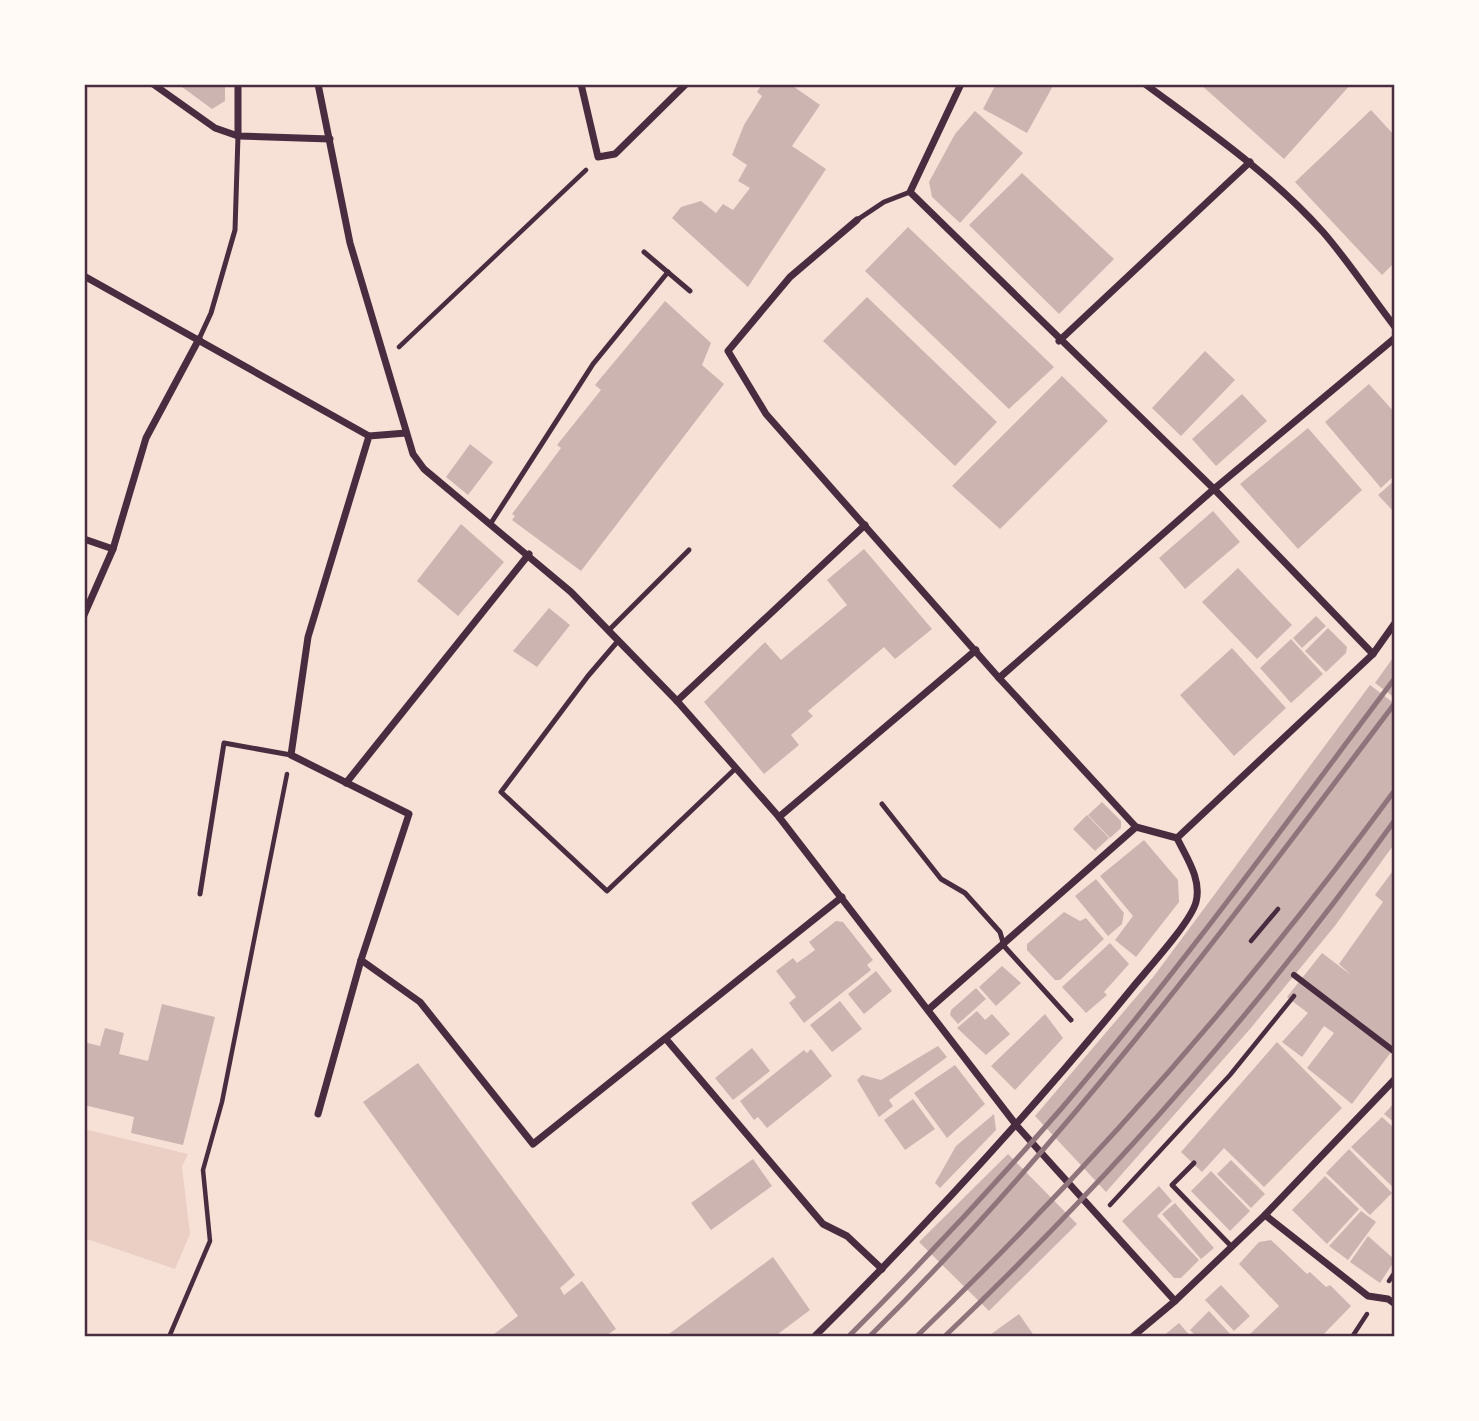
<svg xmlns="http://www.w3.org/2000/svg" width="1479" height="1421" font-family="'PT Sans Narrow',sans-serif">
<rect width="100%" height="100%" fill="#f7e1d7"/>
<path fill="#ebcfc5" d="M84,1129l104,25 -6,12 8,68 -15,35 -91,-31z"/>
<g fill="#ccb4b1">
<path d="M178,84h47v17l-13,8z"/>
<path d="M762,84h28l30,21 -28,41 34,23 -78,118 -76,-69 9,-11 20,-6 15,12 7,-9 10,6 17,-22 -12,-7 9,-16 -15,-10 12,-30 18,-29 -5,-4z"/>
<path d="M996,84h58l-27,49 -44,-24z"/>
<path d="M1200,84h151l-67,75z"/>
<path d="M1371,110l24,26v126l-13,13 -87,-93z"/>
<path d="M975,111l48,42 -63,70 -28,-26 -3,-15 26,-48z"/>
<path d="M1022,173l92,86 -55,55 -90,-89z"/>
<path d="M908,227l146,140 -45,42 -144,-138z"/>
<path d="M867,297l130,125 -42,44 -132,-125z"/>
<path d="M665,301l46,42 -9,22 22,19 -143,187 -69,-51 3,-4 -3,-2 49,-66 -4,-3 44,-55 -6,-5z"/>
<path d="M1205,351l30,29 -54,56 -29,-28z"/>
<path d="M1062,376l46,45 -108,108 -48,-43z"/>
<path d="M1369,384l26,29v62l-14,13 -56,-66z"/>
<path d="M1242,394l25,27 -51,45 -24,-27z"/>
<path d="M1308,428l54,62 -64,59 -58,-65z"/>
<path d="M470,444l23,18 -25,33 -22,-18z"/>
<path d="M1395,480v33l-17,-18z"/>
<path d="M1213,511l27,31 -55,47 -26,-31z"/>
<path d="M461,524l43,38 -46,54 -41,-35z"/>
<path d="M864,549l68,80 -37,30 -11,-12 -76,64 5,5 -22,19 8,10 -35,29 -60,-72 61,-60 16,18 66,-55 -20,-25z"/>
<path d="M1238,568l54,57 -35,34 -55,-57z"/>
<path d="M549,608l21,17 -33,42 -24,-16z"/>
<path d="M1316,616l10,10 -24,22 -9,-10z"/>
<path d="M1328,628l19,19 -1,6 -20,19 -21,-21z"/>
<path d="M1291,639l32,35 -32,29 -31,-35z"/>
<path d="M1232,648l54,60 -52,48 -54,-61z"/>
<path d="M1395,655v43l-20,-15z"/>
<path d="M1370,685l25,19v139l-61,84 -84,102 -144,163 -71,-76 119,-140z"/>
<path d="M1102,802l19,19v7l-11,10 -22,-23z"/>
<path d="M1087,815l22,23 -14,13 -22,-22z"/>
<path d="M1144,840l34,40 1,22 -43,55 -21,-17 18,-24 -33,-40z"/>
<path d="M1395,868v179l-43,57 -45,-36 27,-35 -10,-7 -22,31 -20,-15 26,-29 -21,-16 35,-44 29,22 -12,-11 44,-62 -8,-7z"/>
<path d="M1096,879l28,34 -2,11 -14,12 -33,-40z"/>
<path d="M1064,912l16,9 6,-3 18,21 -44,41h-5l-28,-30v-6z"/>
<path d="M836,921l7,1 30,38 -6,5 4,5 -67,53 -15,-20 7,-6 -20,-26 17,-13 4,5 18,-13 -6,-8z"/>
<path d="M1110,943l19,21 -25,28 3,3 -21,18 -24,-26z"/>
<path d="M1002,966l19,17 -25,23 -17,-19z"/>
<path d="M876,971l16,20 -28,23 -16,-20z"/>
<path d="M976,988l10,11 -28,25 -8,-9 1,-5z"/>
<path d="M840,1001l22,28 -30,23 -22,-27z"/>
<path d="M162,1004l53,13 -32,128 -52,-12 3,-16 -50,-12v-63l16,4 5,-18 19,5 -5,21 29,7z"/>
<path d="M977,1011l8,9 7,-6 18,20 -24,21 -29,-27z"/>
<path d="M1045,1014l18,24 -48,52 -24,-24z"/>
<path d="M1277,1042l65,66 -78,79 -40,-39 -22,24 -21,-20z"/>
<path d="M938,1046l9,11 -58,43 4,6 -14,11 -22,-37 5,-5 19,5z"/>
<path d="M752,1048l18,23 -37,29 -18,-22z"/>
<path d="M811,1049l21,27 -65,52 -9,-11 -4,3 -14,-19 64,-51 3,3z"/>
<path d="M418,1063l157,212 -15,13 4,7 18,-14 34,48 -12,8h-114l28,-21 -155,-214z"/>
<path d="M955,1065l30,39 -38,34 -33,-45z"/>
<path d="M913,1099l22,30 -30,21 -21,-30z"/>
<path d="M1395,1102v21l-11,-9z"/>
<path d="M994,1114l2,16 -56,58 -5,-5 21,-37z"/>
<path d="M1382,1117l13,12v60l-44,-42z"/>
<path d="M1349,1149l43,44 -22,22 -44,-42z"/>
<path d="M1008,1154l69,70 -88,87 -70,-69z"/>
<path d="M753,1159l19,27 -61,44 -20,-27z"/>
<path d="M1231,1160l34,34 -14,14 -34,-34z"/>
<path d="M1211,1171l39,40 -20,20 -39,-40z"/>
<path d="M1325,1176l34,33 -32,35 -35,-34z"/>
<path d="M1159,1186l13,15 -15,15 42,44 -18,18h-7l-52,-57z"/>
<path d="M1175,1203l39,45 -13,11 -39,-45z"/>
<path d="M1361,1211l15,11 -28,38 -19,-14z"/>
<path d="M1368,1236l27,24 -15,23 -30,-21z"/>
<path d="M1271,1240l36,34 3,-2 16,15 4,-2 21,21 -30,31h-74l32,-31 -40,-42 20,-22z"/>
<path d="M773,1257l37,53 -36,27h-109z"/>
<path d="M1221,1285l29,31 -16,15 -29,-31z"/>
<path d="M1209,1311l24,26h-36l-7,-7z"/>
<path d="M1019,1314l16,23h-48z"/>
<path d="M1179,1323l12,14h-29z"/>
</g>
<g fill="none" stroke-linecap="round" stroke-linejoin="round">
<g stroke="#4a2c40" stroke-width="4.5">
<path d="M399,347l187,-177"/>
<path d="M1251,941l27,-32"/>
<path d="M1110,1205l120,-130 64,-79"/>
<path d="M1389,1281l6,-9"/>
<path d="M169,1337l41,-96 -7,-71 19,-68 65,-328"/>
<path d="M1352,1337l15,-23"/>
</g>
<g stroke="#4a2c40" stroke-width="5">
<path d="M857,220l27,-18 26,-10"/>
<path d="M644,252l46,39"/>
<path d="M199,339l12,-26 24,-83 3,-94"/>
<path d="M491,523l102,-159 75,-92"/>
<path d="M608,631l81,-81"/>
<path d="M618,641l-30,35 -87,116 106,99 129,-123"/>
<path d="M882,804l59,75 24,14 35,39 4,14 67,74"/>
<path d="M200,894l24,-151 67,12"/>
<path d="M1194,1163l-22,22 60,62"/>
</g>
<path stroke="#4a2c40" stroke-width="6" d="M1294,975l101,77"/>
<g stroke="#4a2c40" stroke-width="7">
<path d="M153,84l62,44 23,8 92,3"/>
<path d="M318,84l32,159 63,211 11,15 147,123 106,109 102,116 238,309 158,175"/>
<path d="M581,84l17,73 17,-3 71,-70"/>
<path d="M961,84l-51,108 304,297 159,165"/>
<path d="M1145,84c62,46 126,90 178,148 26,30 48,64 72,95"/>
<path d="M238,136v-52"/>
<path d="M857,220l-67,57 -62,74 38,63 233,264 137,149"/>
<path d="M84,276l285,160"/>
<path d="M1059,341l191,-179"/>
<path d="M84,539l29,10"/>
<path d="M84,615l29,-66 33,-111 53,-99"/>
<path d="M999,678l215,-189 181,-151"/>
<path d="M677,701l188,-176"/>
<path d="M346,783l183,-229"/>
<path d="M779,817l197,-167"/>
<path d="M1177,838l196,-184 22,-31"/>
<path d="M361,960l59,42 113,142 309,-247"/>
<path d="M666,1039l157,185 24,12 35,33"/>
<path d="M318,1114l43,-154 48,-146 -118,-59 17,-118 61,-201 37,-3"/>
<path d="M1265,1215l103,81 20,3 7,5"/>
<path d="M814,1337c112,-111 219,-227 319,-350 14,-17 58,-65 63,-85 6,-23 -10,-45 -19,-64l-41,-11 -207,182"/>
<path d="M1132,1337l43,-36 90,-86 130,-136"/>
</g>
<g stroke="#8f747c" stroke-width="5">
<path d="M848,1337c74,-74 145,-150 213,-228 118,-138 225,-286 334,-431"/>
<path d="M869,1337c196,-194 360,-414 526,-634"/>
<path d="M916,1337c175,-169 335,-351 479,-547"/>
<path d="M944,1337c165,-157 318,-332 451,-517"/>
</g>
</g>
<rect width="1479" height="1421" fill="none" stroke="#fffaf5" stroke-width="172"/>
<rect x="86" y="86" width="1307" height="1249" fill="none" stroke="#4a2c40" stroke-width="2.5"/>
</svg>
